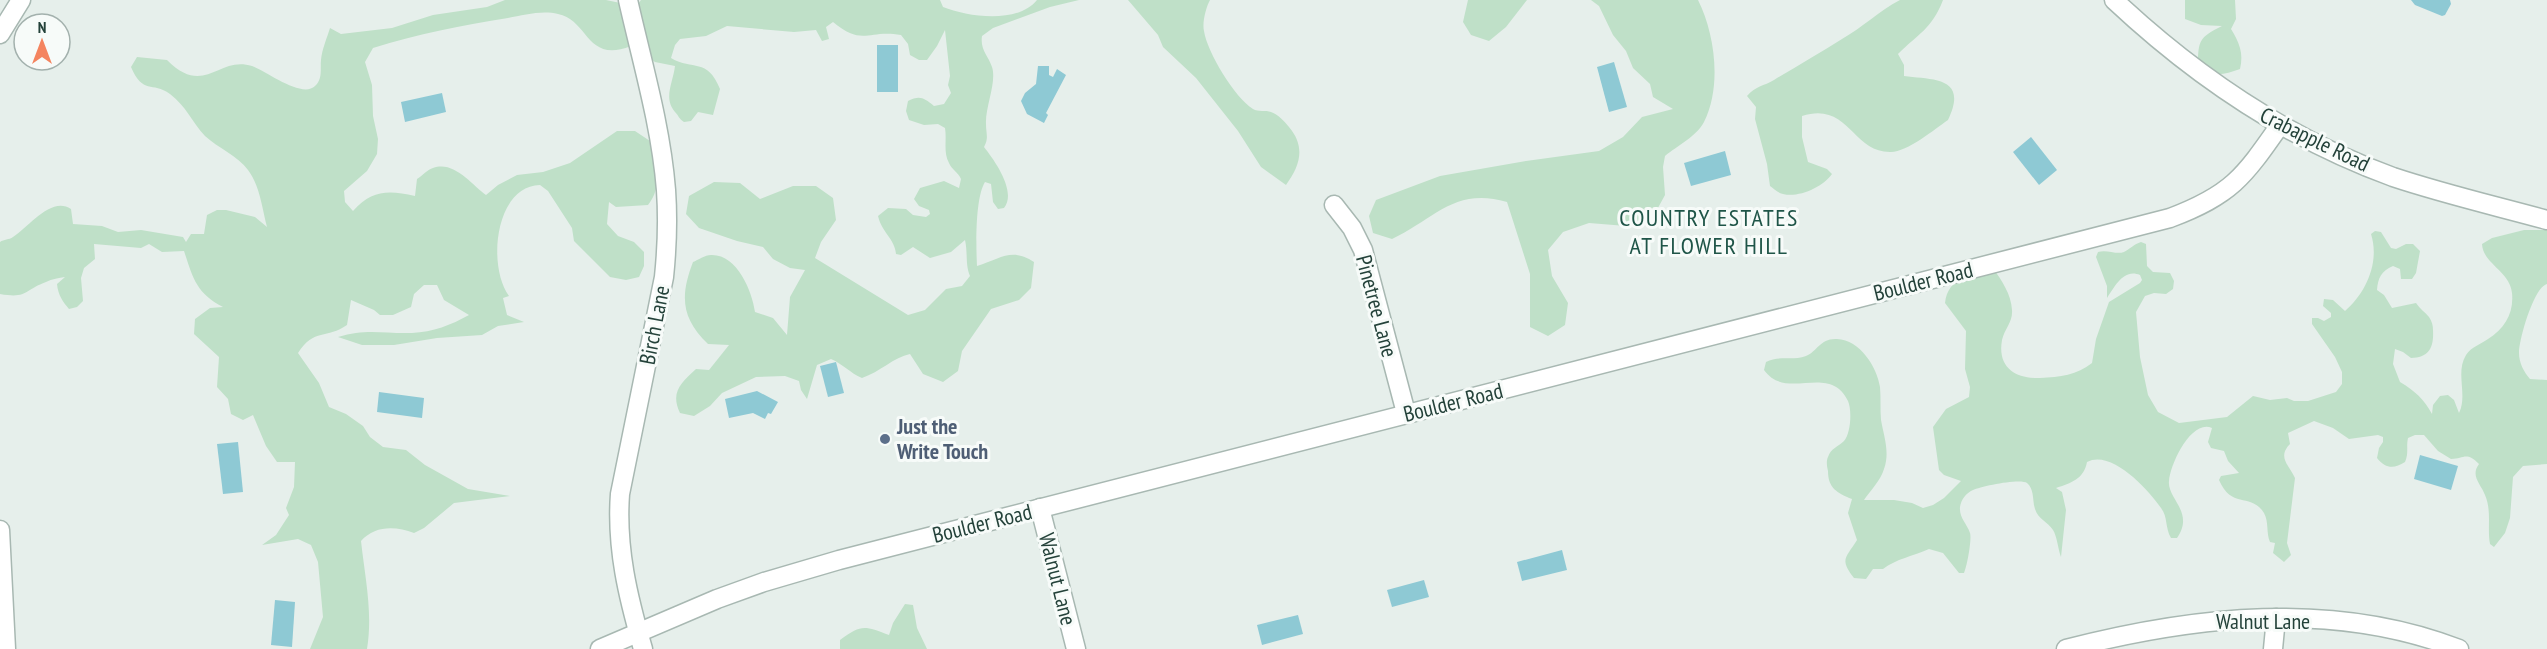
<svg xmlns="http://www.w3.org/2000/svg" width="2547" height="649" font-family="'PT Sans Narrow',sans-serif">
<rect width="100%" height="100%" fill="#e6efeb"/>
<g fill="#bfe0c8">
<path d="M505,0h101l19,4h13l3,-4h299l3,7c25,10 75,17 94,-7h42l-29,7 -57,21 -11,8c-2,14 6,19 10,31 5,15 -7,40 -6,57 0,10 3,14 -2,23 11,14 33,45 20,61l-6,1 -5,-7 -2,-18 -6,-2c-10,16 -9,64 -8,84 23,-7 35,-19 57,-4l-3,26 -12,12 -28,9 -29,42 -4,20 -15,11 -20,-8 -13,-20c-16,3 -30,18 -48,24 -12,-5 -19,-14 -31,-19l-14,6 -10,34 -6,-9 -2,-9 -14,-5 -29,1 -34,16 -12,13 -16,10 -14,-3c-10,-21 1,-30 16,-44l13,1 20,-25 -21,-1c-27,-26 -28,-48 -15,-82 5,-2 12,-7 18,-7 26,-1 41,36 44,57l18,6 14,17 3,-38 15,-27 -15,-2 -17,-9 -10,-12 -26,-6 -38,-13 -13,-14 3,-18 25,-14 26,1 20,16 33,-13h23l17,12 3,22 -15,22 -6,16 93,57 17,-5 21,-21 16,-3 8,-10c-5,-12 -2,-23 -5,-36l-14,12 -21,6 -17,-11 -12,8 -5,-1c-1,-15 -14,-21 -18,-38l10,-8 18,1 7,6 13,2 4,-3 -1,-4 -10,-4 -5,-7 6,-11 24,-7 15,7 2,-9c-3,-7 -9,-9 -12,-16 -6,-11 -2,-23 -4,-35l-7,-4 -14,1 -15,-5 -3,-9 2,-10c12,-6 16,-3 26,5l10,-2 7,-11 -3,-8 2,-9 -5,-46 -8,16 -10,14h-8l-9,-5 -2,-11 -7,-9c-33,-6 -38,12 -68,-13l-7,5 3,12 -7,2 -6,-11 -22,2 -67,-6 -21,10 -26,3 -5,6 -4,13c22,13 36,-1 49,31l-7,26 -15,-3 -7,9 -7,1c-5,-3 -5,-6 -9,-10 -12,-14 -2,-29 0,-46l-20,-4 -24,-16c-45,18 -42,-26 -73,-32 -16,-4 -34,1 -50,4 -45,7 -91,16 -135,30l-8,14 7,23 1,31 5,23 -1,15 -10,17 -23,20 1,11 8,9c19,-21 35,-21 62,-15l2,-17c5,-3 11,-10 16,-11 21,-8 39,17 53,27l12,-10 19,-10 26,-3 27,-9 47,-32h18l18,12c4,22 10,43 -5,62l-32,2 -7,-5 -2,22 11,12 16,6 10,10v14l-5,11 -13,3 -16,-3 -36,-36 -2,-13 -24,-37 -8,-6c-45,1 -53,81 -31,111l-6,2 4,17 17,7 -26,4 -16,9 -45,3 -43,7h-32l-24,-8c29,-9 46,-3 74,-4 21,-1 39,-8 57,-18l-25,-15 -7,-15h-13l-10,9 -3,13 -18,8h-13l-6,-5 -23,-10 -4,25c-20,14 -33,3 -49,28l21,30 10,24 17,7 17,12 7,11 13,10 23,3 19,15 43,24 42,7 -56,7 -30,25 -10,5c-18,-7 -39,-8 -53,8 4,37 12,71 6,108h-57l13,-32 -5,-55 -7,-17 -13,-6 -36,6 14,-10 13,-20 -3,-7 8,-21 1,-25h-18l-11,-16 -13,-31 -10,5 -12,-6 -3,-15 -11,-12 2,-30 -25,-23 1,-15 15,-11 13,-1c-27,-14 -30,-29 -39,-56l-22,1 -13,-8 -8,4 -47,-4 1,15 -11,9 -3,10 2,23 -6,6 -8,2c-6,-7 -11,-14 -12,-25l8,-7c-6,1 -13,2 -19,5 -22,8 -18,17 -46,12v-52c4,-3 9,-2 13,-5 16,-10 38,-41 58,-28l2,15 29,2 16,6 23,-2 42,7 3,5 5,-8h13l3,-19 10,-5h9l29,7 12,10c-5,-19 -7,-41 -19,-57 -10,-14 -30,-22 -43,-34 -13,-14 -19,-30 -35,-42 -18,-13 -27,1 -39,-27l6,-10 30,3c38,38 51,-5 85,6 14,5 50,33 63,20 8,-7 5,-18 6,-26 1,-11 6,-22 9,-32l11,6 51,-6 41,-13 54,-8z"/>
<path d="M1128,0h82c-4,7 -8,23 -6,31 3,21 31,67 49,78 5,3 13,1 18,3 8,3 13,9 18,15 17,20 11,39 -3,58l-25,-18 -23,-36 -42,-53 -33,-31 -5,-12z"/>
<path d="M1468,0h59l-21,27 -17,14 -18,-6 -8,-13z"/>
<path d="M1591,0h107c17,34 24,86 6,122 -7,14 -27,24 -39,34l-2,11 2,28 -12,22 -27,9 -37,-3 -26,9 -15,18 4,26 16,27 -3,22 -17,11 -18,-9v-53l-23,-72c-53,-15 -72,17 -115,37l-19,-6 -4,-17 7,-16 64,-24 86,-15 73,-10 24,-14 19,-20 31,-8 -20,-12 -3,-13 -17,-16 -7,-17 -13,-16 -14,-29z"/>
<path d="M1900,0h43c-11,29 -25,34 -45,54l6,11v11c28,4 65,0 44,44 -13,9 -41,32 -57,32 -39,1 -42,-51 -89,-36v21l6,25 19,7 5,5c-9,13 -33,24 -49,20 -5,-1 -9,-5 -13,-8l-3,-22 -12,-45 1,-12 -9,-11c8,-10 17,-10 27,-16 23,-14 46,-27 68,-41 21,-12 37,-28 58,-39z"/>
<path d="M2185,0h50l1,19 -5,10c8,13 13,24 9,40 -17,6 -28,9 -42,-4 0,-25 2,-28 24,-39l-21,-1 -16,-6z"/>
<path d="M2524,230h23v54c-13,3 -28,55 -28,69 0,10 5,19 11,26l17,1v84l-24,2 -10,11 -3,41 -5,15 -11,14 -4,-3c-3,-16 2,-33 -5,-49 -4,-11 -15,-19 -6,-31 -13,-13 -15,-5 -28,-5l-13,-8 -14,-16h-9l-7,3c-2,9 1,15 -3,24 -11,7 -19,7 -28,-4l2,-10 4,-6v-5l-5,-2 -29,4 -16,-11 -19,-7 -26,12 2,11c-13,13 -1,21 5,34l-8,65 4,12 -7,7 -11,-9 2,-10 -5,-1c-4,-9 -1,-20 -6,-29 -13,-21 -32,-3 -45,-33l2,-4 18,-3 -11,-12 -4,-10 -13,-3 -3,-6 4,-14c-21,-9 -42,37 -43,53 -2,18 26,31 8,57h-6c-6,-10 -3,-21 -10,-30 -13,-19 -50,-59 -74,-46 -3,17 -16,21 -31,26l6,4 4,18 -5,47c-3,-8 -4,-21 -8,-27 -5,-8 -15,-11 -18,-21 -3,-8 0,-19 -8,-26 -6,-5 -46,3 -54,7 -7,3 -12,10 -13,17 -1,11 7,17 10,26 2,6 -3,34 -6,40h-5l-16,-20 -14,-4c-16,7 -33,10 -46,20h-10l-7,10 -12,-1c-15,-19 -8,-20 3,-38l-9,-27 4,-14c-15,-6 -24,-11 -24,-28 -1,-4 -2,-10 0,-14 3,-9 10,-10 16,-16 7,-8 8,-31 4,-40 -19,-39 -61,1 -84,-31l2,-8c13,-7 27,-1 40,-6 12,-5 14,-18 31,-17 23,1 40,28 43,48 1,11 0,22 1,33 3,17 9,32 3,49 -3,11 -14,22 -20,31h30l18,3 11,5 10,-3 11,-7 17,-17 -17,-6 -5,-5 -6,-43 13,-18 23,-12 1,-10 -5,-18 1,-38 -21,-28c3,-26 26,-29 48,-35 9,13 18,26 19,42 1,12 -7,18 -10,30 -5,28 14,39 38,38 20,-1 37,-3 52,-15l4,-24 13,-37 31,-19 2,-3 -2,-5c-16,-7 -25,11 -33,23v-12l-11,-29 2,-5c9,-3 18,3 26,0 6,-3 10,-8 17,-10l5,2 1,22 6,6 17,1 4,8 -1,8 -7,5 -12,-1 -9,3 -9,16 4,45 8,38 10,17 21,11 48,-6 26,-21 17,4 17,-2 7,3h14l28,-9 6,-8v-12l-7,-15 -23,-33v-6h6l6,3 7,-4v-4l-8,-7 1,-7 9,1 12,11c21,-18 35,-49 26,-77l4,-3 6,1 10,16 5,1 10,-5h7l7,7 -4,22 -4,6h-11l-1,-10 -7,-3c-12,5 -15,12 -16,24l7,5 8,13 24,-5c4,6 9,9 13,14 3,4 4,9 4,13 1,18 -4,27 -22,28l-8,-6 -8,-3 -2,15 7,18c15,9 24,17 32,32l1,-9 7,-9 8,-1 6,5 5,13c9,-18 -4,-40 7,-58 5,-8 15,-11 22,-16 17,-11 26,-26 24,-46 -2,-22 -29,-29 -30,-49l10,-6z"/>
<path d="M905,604l8,1 4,23 10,21h-87v-9c22,-16 24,-14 49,-5l4,-12z"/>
</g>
<g fill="#8ec9d4">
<path d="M2411,0h39l1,4 -6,11 -3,1 -27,-11z"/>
<rect x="877" y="45" width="21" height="47"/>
<path d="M1614,62l13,45 -18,5 -12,-45z"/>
<path d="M1038,66h11v9l4,2 4,-8 9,6 -20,38 2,2 -4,8 -17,-9 -6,-13 4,-8 11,-9z"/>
<path d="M442,93l4,19 -41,10 -4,-20z"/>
<path d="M2031,137l26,33 -18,15 -26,-33z"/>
<path d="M1725,151l6,24 -40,11 -7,-23z"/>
<path d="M836,362l8,31 -16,4 -8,-31z"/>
<path d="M757,391l21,11 -7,12 -3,-1 -3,6 -12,-6 -24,5 -4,-19z"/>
<path d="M379,392l45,6 -2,20 -45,-6z"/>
<path d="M238,442l5,50 -20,2 -6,-50z"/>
<path d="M2420,455l38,11 -7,24 -37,-11z"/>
<path d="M1562,550l5,20 -45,11 -5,-19z"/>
<path d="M1424,580l5,17 -37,10 -5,-17z"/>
<path d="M275,600l20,2 -3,45 -21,-2z"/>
<path d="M1298,615l5,19 -41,11 -5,-20z"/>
</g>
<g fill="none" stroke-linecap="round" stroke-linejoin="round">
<defs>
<g id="minor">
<path d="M628,0c14,62 33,126 38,190 2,29 1,58 -2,87l-44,217c-4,54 8,103 23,155"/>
<path d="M2114,0c81,76 174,139 279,177 51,17 103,29 154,43"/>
<path d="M0,34l21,-34"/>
<path d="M1334,205l18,23 11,22 43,163"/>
<path d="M1040,508l36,141"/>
<path d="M0,530l6,119"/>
<path d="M600,649l117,-50 47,-17 75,-22 1331,-342c61,-23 73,-40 110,-93"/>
<path d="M2066,649c128,-33 266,-49 393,0"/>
<path d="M2273,649l3,-31"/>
</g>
</defs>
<use href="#minor" stroke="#a8b8b2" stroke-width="21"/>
<use href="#minor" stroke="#fff" stroke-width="18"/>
</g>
<circle fill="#5c6f8a" stroke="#f7fbf9" stroke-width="2" cx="885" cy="439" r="6"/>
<g text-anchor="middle" stroke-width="6" stroke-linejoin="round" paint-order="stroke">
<g font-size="22" fill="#24423a" stroke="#f7fbf9">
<text transform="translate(2315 139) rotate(26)" y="8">Crabapple Road</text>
<text transform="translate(1923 281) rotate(-14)" y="8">Boulder Road</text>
<text transform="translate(1377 306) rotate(75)" y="8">Pinetree Lane</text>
<text transform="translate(654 325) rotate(-79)" y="8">Birch Lane</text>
<text transform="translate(1453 402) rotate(-14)" y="8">Boulder Road</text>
<text transform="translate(982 523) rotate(-14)" y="8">Boulder Road</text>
<text transform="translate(1058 579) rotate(76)" y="8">Walnut Lane</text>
<text x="2263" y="629">Walnut Lane</text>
</g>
<g font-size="22" font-weight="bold" fill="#4e5e75" stroke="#f7fbf9" text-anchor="start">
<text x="897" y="434">Just the<tspan x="897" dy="25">Write Touch</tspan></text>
</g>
<g font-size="24" letter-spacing="1.5" fill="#1f5548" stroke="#f7fbf9">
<text x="1709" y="226">COUNTRY ESTATES<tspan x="1709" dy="28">AT FLOWER HILL</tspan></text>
</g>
</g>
<g transform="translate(42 42)"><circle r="28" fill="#f7fbf9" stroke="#a3b1ad" stroke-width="1.5"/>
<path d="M0-4.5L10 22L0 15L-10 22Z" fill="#f4845f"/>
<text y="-9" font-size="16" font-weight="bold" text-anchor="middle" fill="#24423a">N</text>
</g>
</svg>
